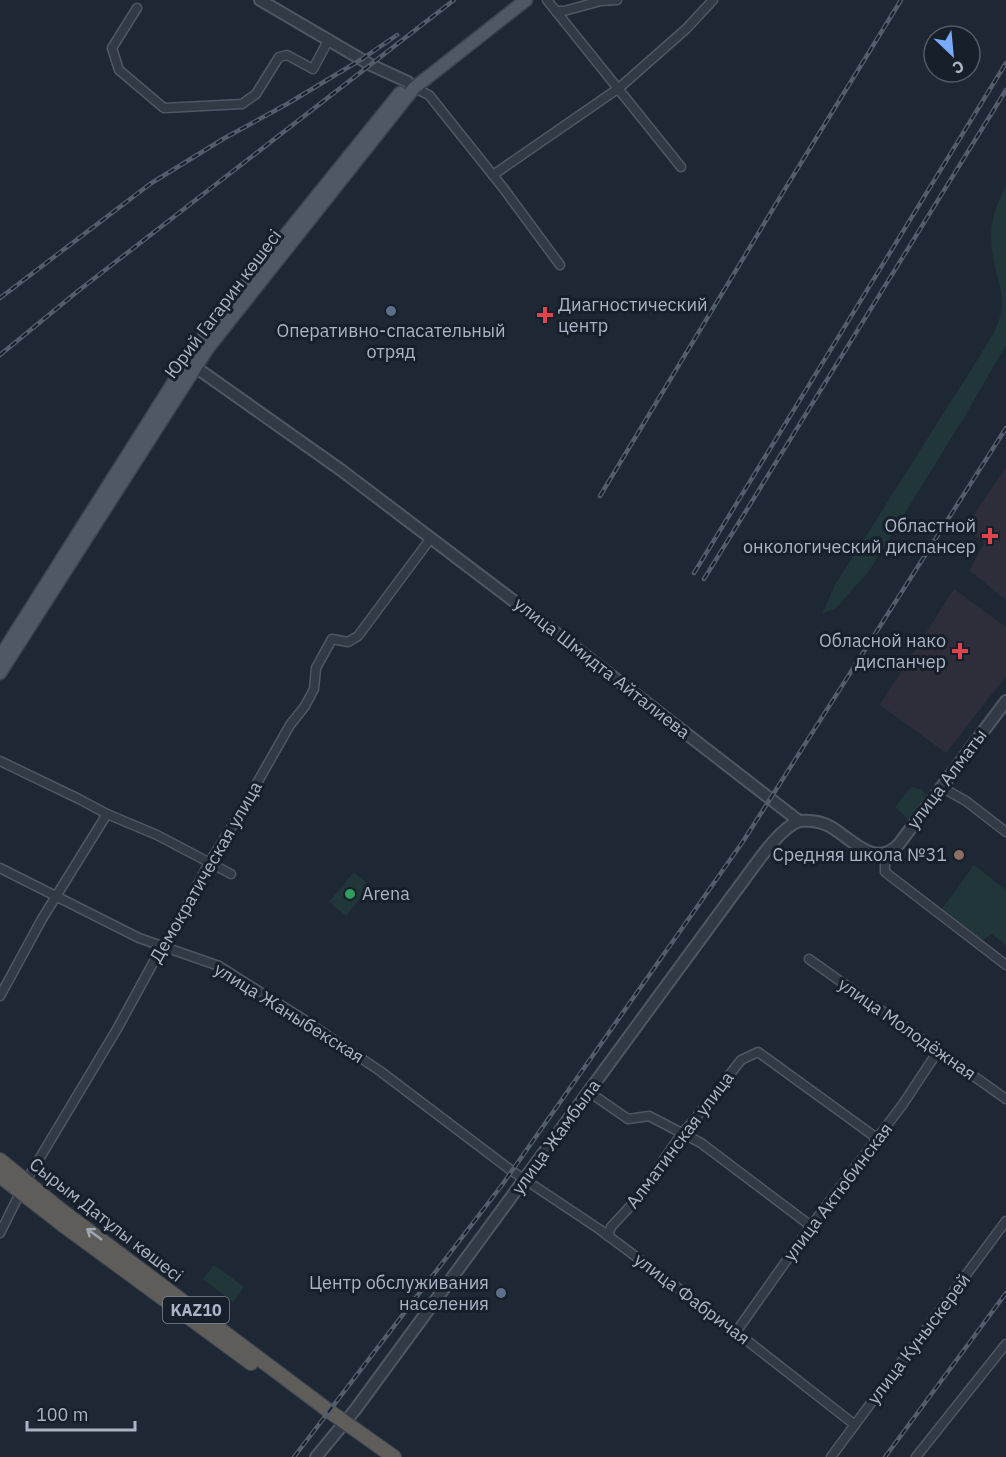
<svg xmlns="http://www.w3.org/2000/svg" width="1006" height="1457" font-family="'IBM Plex Sans',sans-serif">
<rect width="100%" height="100%" fill="#1e2835"/>
<g fill="#2e2d3a">
<path d="M1006,468v132l-37,-30 16,-27 -21,-15z"/>
<path d="M954,589l52,38v49l-60,77 -66,-48z"/>
</g>
<g fill="#213638">
<path d="M1006,186v159l-43,74 -94,152 -33,37 -14,6 13,-29 153,-242c4,-8 10,-17 12,-26 5,-14 0,-32 -4,-46 -8,-35 -7,-53 10,-85z"/>
<path d="M911,787l12,3 3,8 -15,20 -3,1 -13,-12z"/>
<path d="M974,865l32,25v55l-14,-11 -9,6 -41,-31z"/>
<path d="M354,872l16,14 -24,30 -17,-14z"/>
<path d="M214,1265l30,22 -11,15 -30,-23z"/>
</g>
<g fill="none" stroke-linecap="round" stroke-linejoin="round">
<defs>
<g id="minor">
<path d="M547,0l134,167"/>
<path d="M137,8l-25,40 7,22 45,38 78,-4 14,-10 23,-37 8,-2 26,14 16,-30"/>
<path d="M556,11h8l37,-10 16,-1"/>
<path d="M412,87l17,8 75,94 56,76"/>
<path d="M493,175l126,-87 67,-59 27,-29"/>
<path d="M0,761l79,38 28,15 50,21 74,39"/>
<path d="M941,787l25,14 40,31"/>
<path d="M885,854v18l121,93"/>
<path d="M0,868l139,70 80,28 87,55 74,50 132,100 87,58 123,92 133,104"/>
<path d="M809,959l197,140"/>
<path d="M0,996l42,-77 65,-105"/>
<path d="M589,1092l39,27 21,-3 52,27 110,83"/>
<path d="M0,1233l26,-52 91,-152 41,-75 7,-8 44,-83 27,-43 54,-95 15,-19 9,-17 2,-21 16,-29 16,3 10,-6 73,-98"/>
<path d="M608,1236l3,-9 25,-27 46,-67 9,-9 50,-64 17,-8 120,87"/>
<path d="M736,1332l75,-106 92,-122 35,-53"/>
<path d="M831,1457l175,-236"/>
<path d="M916,1457l90,-113"/>
</g>
<g id="tertiary">
<path d="M260,0l111,65 37,17"/>
<path d="M191,364l150,106 240,182 218,169c12,-1 22,0 32,6 22,13 44,42 68,17l107,-143"/>
<path d="M316,1457l39,-47 380,-518c16,-20 41,-62 64,-71"/>
</g>
<g id="primary">
<path d="M0,657l199,-315 201,-249"/>
<path d="M0,673l208,-325 206,-260 112,-88"/>
</g>
<g id="trunk">
<path d="M0,1160l57,47 272,204 65,46"/>
<path d="M0,1176l63,49 188,138"/>
</g>
</defs>
<use href="#minor" stroke="#4f5764" stroke-width="11"/>
<use href="#tertiary" stroke="#4f5764" stroke-width="14"/>
<use href="#primary" stroke="#3b434f" stroke-width="15"/>
<use href="#trunk" stroke="#3c4450" stroke-width="16"/>
<use href="#minor" stroke="#323a46" stroke-width="8"/>
<use href="#tertiary" stroke="#323a46" stroke-width="10"/>
<use href="#primary" stroke="#4f5966" stroke-width="12"/>
<use href="#trunk" stroke="#5e5d5a" stroke-width="14"/>
<defs>
<g id="rail">
<path d="M0,298l150,-114 73,-45 64,-35 75,-45 35,-24"/>
<path d="M0,355l78,-64 376,-291"/>
<path d="M600,496l185,-307 116,-189"/>
<path d="M694,573l312,-510"/>
<path d="M704,579l302,-489"/>
<path d="M294,1457l208,-272 242,-345 262,-412"/>
<path d="M885,1457l121,-164"/>
</g>
</defs>
<use href="#rail" stroke="#535e6d" stroke-width="4.5"/>
<use href="#rail" stroke="#171f2a" stroke-width="2" stroke-dasharray="7" stroke-linecap="butt"/>
</g>
<defs><path id="oneway-shaft" d="M-6 0H5M1.5-3L5.5 0L1.5 3" fill="none" stroke-width="1.6" stroke-linecap="round" stroke-linejoin="round" transform="scale(1.5)"/></defs>
<use stroke="#9fa7b4" href="#oneway-shaft" transform="translate(94 1234) rotate(-144)"/>
<g fill="#5c6f8a" stroke="#171f2a" stroke-width="2">
<circle cx="391" cy="311" r="6"/>
<circle cx="501" cy="1293" r="6"/>
</g>
<g fill="#e0444e" stroke="#171f2a" stroke-width="2">
<path d="M542 306h6v6h6v6h-6v6h-6v-6h-6v-6h6z"/>
<path d="M987 527h6v6h6v6h-6v6h-6v-6h-6v-6h6z"/>
<path d="M957 642h6v6h6v6h-6v6h-6v-6h-6v-6h6z"/>
</g>
<circle fill="#8d6e63" stroke="#171f2a" stroke-width="2" cx="959" cy="855" r="6"/>
<circle fill="#2e9e5b" stroke="#171f2a" stroke-width="2" cx="350" cy="894" r="6"/>
<g text-anchor="middle" stroke-width="6" stroke-linejoin="round" paint-order="stroke">
<rect fill="#171f2a" stroke="#7f8796" stroke-width="1.5" x="163" y="1297" width="66" height="26" rx="4.5"/>
<g font-size="16" font-weight="bold" fill="#abb4c4">
<text x="196" y="1316">KAZ10</text>
</g>
<g font-size="18" fill="#abb4c4" stroke="#171f2a">
<text transform="translate(223 304) rotate(-53)" y="6">Юрий Гагарин көшесі</text>
<text transform="translate(602 668) rotate(38)" y="6">улица Шмидта Айталиева</text>
<text transform="translate(947 779) rotate(-53)" y="6">улица Алматы</text>
<text transform="translate(206 872) rotate(-60)" y="6">Демократическая улица</text>
<text transform="translate(289 1013) rotate(32)" y="6">улица Жаныбекская</text>
<text transform="translate(907 1029) rotate(35)" y="6">улица Молодёжная</text>
<text transform="translate(556 1137) rotate(-54)" y="6">улица Жамбыла</text>
<text transform="translate(680 1140) rotate(-53)" y="6">Алматинская улица</text>
<text transform="translate(838 1192) rotate(-53)" y="6">улица Актюбинская</text>
<text transform="translate(106 1220) rotate(38)" y="6">Сырым Датұлы көшесі</text>
<text transform="translate(692 1299) rotate(37)" y="6">улица Фабричая</text>
<text transform="translate(919 1339) rotate(-53)" y="6">улица Куныскерей</text>
</g>
<g font-size="18" fill="#abb4c4" stroke="#171f2a" text-anchor="end">
<text x="558" y="311" text-anchor="start">Диагностический<tspan x="558" dy="21">центр</tspan></text>
<text x="391" y="337" text-anchor="middle">Оперативно-спасательный<tspan x="391" dy="21">отряд</tspan></text>
<text x="976" y="532">Областной<tspan x="976" dy="21">онкологический диспансер</tspan></text>
<text x="946" y="647">Обласной нако<tspan x="946" dy="21">диспанчер</tspan></text>
<text x="947" y="861">Средняя школа №31</text>
<text x="362" y="900" text-anchor="start">Arena</text>
<text x="489" y="1289">Центр обслуживания<tspan x="489" dy="21">наcеления</tspan></text>
</g>
</g>
<g transform="translate(952 54) rotate(154)"><circle r="28" fill="#171f2a" stroke="#525b68" stroke-width="1.5"/>
<path d="M0-4.5L10 22L0 15L-10 22Z" fill="#7aabfa"/>
<text y="-9" font-size="16" font-weight="bold" text-anchor="middle" fill="#abb4c4">С</text>
</g>
<path d="M27 1421v9h108v-9" fill="none" stroke="#abb4c4" stroke-width="3"/>
<text x="36" y="1421" font-size="18" fill="#abb4c4" stroke="#171f2a" stroke-width="4.5" paint-order="stroke">100 m</text>
</svg>
